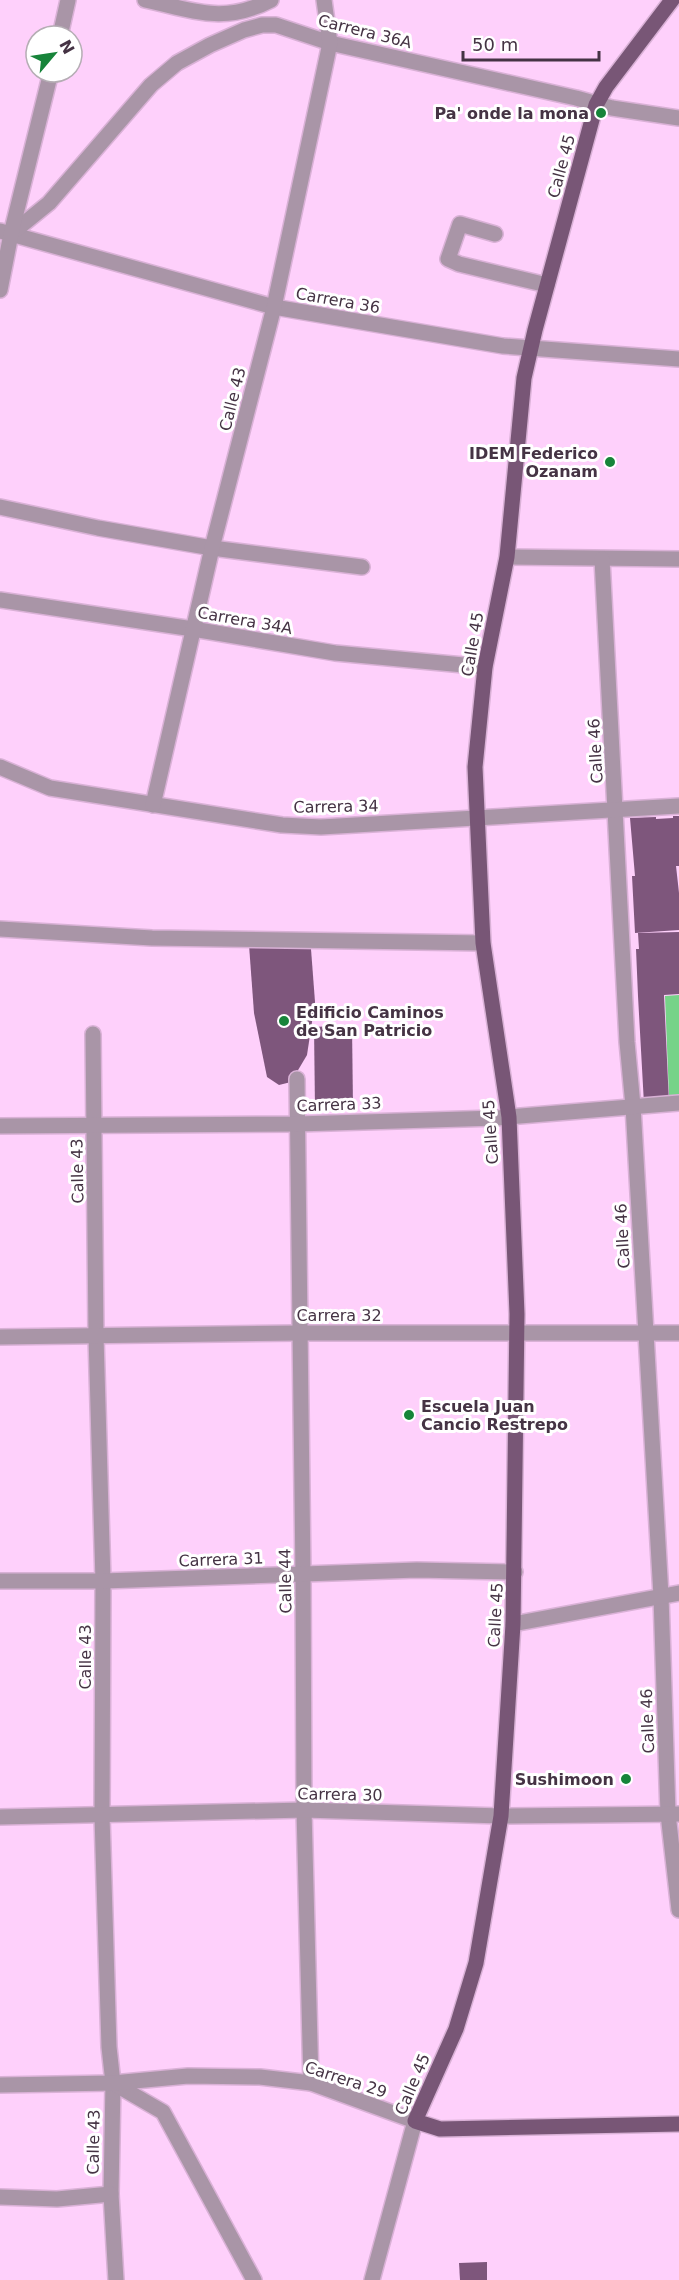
<svg xmlns="http://www.w3.org/2000/svg" width="679" height="2280" font-family="'DejaVu Sans',sans-serif">
<rect width="100%" height="100%" fill="#fed0fb"/>
<path fill="#76d388" d="M679,995v101h-10l-4,-100z"/>
<g fill="#7e567c">
<path d="M673,816h6v50h-3l3,27v37l-44,3 -3,-57h3l-5,-58 26,-1v2l17,-1z"/>
<path d="M679,932v62l-15,1 5,108 -25,1 -6,-108 -2,-47h3l-1,-16z"/>
<path d="M249,945l62,4 4,53 -8,53 -16,27 -12,3 -12,-8 -13,-64z"/>
<path d="M352,1025l1,83 -38,1 -1,-82z"/>
<path d="M487,2262v18h-27l-1,-17z"/>
</g>
<g fill="none" stroke-linecap="round" stroke-linejoin="round">
<defs>
<g id="minor">
<path d="M145,0c48,10 78,25 126,0"/>
<path d="M60,36l8,-36"/>
<path d="M0,231l274,76 229,39 176,13"/>
<path d="M11,234l38,-31 102,-118 26,-22 33,-18 34,-15 18,-5h14l54,18 246,55 36,10 67,10"/>
<path d="M495,234l-35,-10 -12,35 11,5 88,21"/>
<path d="M0,290l11,-56 40,-162"/>
<path d="M0,507l98,21 114,20 150,19"/>
<path d="M507,557l172,2"/>
<path d="M602,559l25,483 6,64 28,490 7,218 11,96"/>
<path d="M0,600l193,29 142,24 150,14"/>
<path d="M0,767l50,21 232,37 39,2 358,-21"/>
<path d="M153,805l59,-257 62,-241 56,-264 -6,-43"/>
<path d="M0,929l152,9 331,5"/>
<path d="M93,1034l3,302 7,245 -1,235 7,231 4,36 -2,111 5,86"/>
<path d="M297,1079l6,496 1,235 7,273"/>
<path d="M0,1126l297,-2 200,-6 182,-15"/>
<path d="M0,1337l299,-4h380"/>
<path d="M0,1581h103l314,-11 98,2"/>
<path d="M513,1624l166,-31"/>
<path d="M0,1817l304,-7 197,6 178,-2"/>
<path d="M113,2083l50,29 91,168"/>
<path d="M0,2085l113,-2 75,-7 72,1 51,6 104,38 -43,159"/>
<path d="M0,2197l57,2 54,-5"/>
</g>
<path id="major" d="M672,0l-66,87 -10,18 -61,225 -11,48 -17,179 -22,110 -10,100 8,176 26,174 8,197 -4,310 -12,192 -25,147 -20,66 -41,92 25,8 239,-5"/>
</defs>
<use href="#minor" stroke="#d9b1d6" stroke-width="18"/>
<use href="#major" stroke="#d9b1d6" stroke-width="18"/>
<use href="#minor" stroke="#a995a7" stroke-width="15"/>
<use href="#major" stroke="#785676" stroke-width="15"/>
</g>
<g fill="#17843a" stroke="#fff" stroke-width="2">
<circle cx="601" cy="113" r="6"/>
<circle cx="610" cy="462" r="6"/>
<circle cx="284" cy="1021" r="6"/>
<circle cx="409" cy="1415" r="6"/>
<circle cx="626" cy="1779" r="6"/>
</g>
<g text-anchor="middle" stroke-width="6" stroke-linejoin="round" paint-order="stroke">
<g font-size="16" fill="#453344" stroke="#fff">
<text transform="translate(365 31) rotate(14)" y="6">Carrera 36A</text>
<text transform="translate(561 166) rotate(-75)" y="6">Calle 45</text>
<text transform="translate(338 300) rotate(10)" y="6">Carrera 36</text>
<text transform="translate(232 399) rotate(-76)" y="6">Calle 43</text>
<text transform="translate(245 620) rotate(10)" y="6">Carrera 34A</text>
<text transform="translate(472 644) rotate(-80)" y="6">Calle 45</text>
<text transform="translate(595 751) rotate(-93)" y="6">Calle 46</text>
<text transform="translate(336 806) rotate(-1)" y="6">Carrera 34</text>
<text transform="translate(339 1104) rotate(-2)" y="6">Carrera 33</text>
<text transform="translate(490 1132) rotate(-94)" y="6">Calle 45</text>
<text transform="translate(77 1171) rotate(-91)" y="6">Calle 43</text>
<text transform="translate(622 1236) rotate(-93)" y="6">Calle 46</text>
<text x="339" y="1321">Carrera 32</text>
<text transform="translate(221 1559) rotate(-2)" y="6">Carrera 31</text>
<text transform="translate(285 1581) rotate(-91)" y="6">Calle 44</text>
<text transform="translate(495 1615) rotate(-87)" y="6">Calle 45</text>
<text transform="translate(85 1657) rotate(-90)" y="6">Calle 43</text>
<text transform="translate(647 1721) rotate(-92)" y="6">Calle 46</text>
<text transform="translate(340 1794) rotate(1)" y="6">Carrera 30</text>
<text transform="translate(346 2079) rotate(18)" y="6">Carrera 29</text>
<text transform="translate(412 2084) rotate(-67)" y="6">Calle 45</text>
<text transform="translate(93 2142) rotate(-89)" y="6">Calle 43</text>
</g>
<g font-size="16" font-weight="bold" fill="#453344" stroke="#fff" text-anchor="end">
<text x="589" y="119">Pa' onde la mona</text>
<text x="598" y="459">IDEM Federico<tspan x="598" dy="18">Ozanam</tspan></text>
<text x="296" y="1018" text-anchor="start">Edificio Caminos<tspan x="296" dy="18">de San Patricio</tspan></text>
<text x="421" y="1412" text-anchor="start">Escuela Juan<tspan x="421" dy="18">Cancio Restrepo</tspan></text>
<text x="614" y="1785">Sushimoon</text>
</g>
</g>
<g transform="translate(54 54) rotate(61)"><circle r="28" fill="#ffffff" stroke="#b5adb4" stroke-width="1.5"/>
<path d="M0-4.5L10 22L0 15L-10 22Z" fill="#17843a"/>
<text y="-9" font-size="16" font-weight="bold" text-anchor="middle" fill="#453344">N</text>
</g>
<path d="M463 51v9h136v-9" fill="none" stroke="#453344" stroke-width="3"/>
<text x="472" y="51" font-size="18" fill="#453344" stroke="#ffffff" stroke-width="4.5" paint-order="stroke">50 m</text>
</svg>
